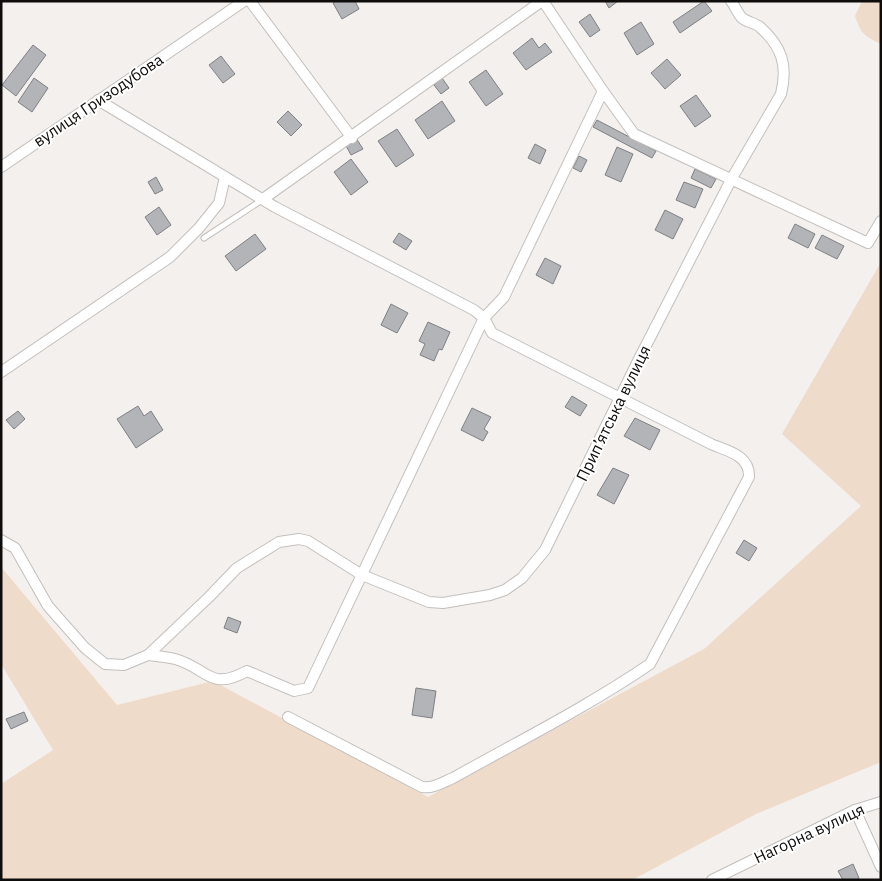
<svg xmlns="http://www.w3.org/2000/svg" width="882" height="881" font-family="'IBM Plex Sans',sans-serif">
<rect width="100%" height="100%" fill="#f4f0ed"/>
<g fill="#eedbc9">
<path d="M862,1h19v43c-17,-8 -20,-10 -26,-28z"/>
<path d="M881,262v500l-125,52 -124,66h-631v-96l52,-34 -52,-86v-97l116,138 96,-24 215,116 276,-148 157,-143 -79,-72z"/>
</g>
<g fill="#b2b4b8" stroke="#7e8084">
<path d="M336,1h19l4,8 -17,10 -9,-16z"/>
<path d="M605,1h13l-9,7z"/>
<path d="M704,1l8,10 -32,22 -7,-11z"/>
<path d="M590,14l10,16 -10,7 -11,-15z"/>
<path d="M641,22l13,22 -17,11 -13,-22z"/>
<path d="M532,38l7,10 6,-5 7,9 -26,18 -13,-17z"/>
<path d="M33,45l13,10 -30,41 -14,-11z"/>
<path d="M221,56l14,18 -12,9 -14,-18z"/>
<path d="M667,59l14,16 -16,14 -14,-16z"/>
<path d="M486,70l17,24 -17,12 -17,-24z"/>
<path d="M34,78l14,10 -16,24 -14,-10z"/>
<path d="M442,78l7,10 -8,6 -7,-9z"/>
<path d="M696,95l15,21 -16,11 -15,-21z"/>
<path d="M442,101l13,20 -27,18 -13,-19z"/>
<path d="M288,111l14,14 -11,11 -14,-14z"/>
<path d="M597,120l59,31 -4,7 -59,-31z"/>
<path d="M397,129l17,26 -18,12 -18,-26z"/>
<path d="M356,138l7,11 -12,6 -6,-11z"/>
<path d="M535,144l11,6 -6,14 -12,-6z"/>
<path d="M617,147l16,7 -12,28 -16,-7z"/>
<path d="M579,156l8,4 -6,12 -8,-4z"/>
<path d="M351,159l17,23 -17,13 -17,-23z"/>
<path d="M695,169l21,10 -5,9 -20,-10z"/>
<path d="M156,177l7,13 -8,4 -7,-12z"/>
<path d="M684,182l19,7 -8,19 -19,-8z"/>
<path d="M159,207l12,18 -14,10 -12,-18z"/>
<path d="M665,210l18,9 -10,20 -18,-9z"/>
<path d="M795,224l20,10 -7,14 -20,-10z"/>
<path d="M399,233l13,8 -6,9 -13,-8z"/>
<path d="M255,234l11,15 -30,22 -11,-15z"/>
<path d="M822,235l22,11 -7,13 -22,-11z"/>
<path d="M545,258l16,8 -8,18 -17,-9z"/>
<path d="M391,304l17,9 -11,20 -16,-8z"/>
<path d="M428,322l22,10 -8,18 -3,-1 -5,12 -14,-6 5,-11 -6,-3z"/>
<path d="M572,396l15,9 -7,11 -15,-9z"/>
<path d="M138,406l6,10 7,-5 12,19 -27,18 -19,-29z"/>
<path d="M472,408l19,9 -7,12 4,3 -5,9 -22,-11z"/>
<path d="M18,411l7,8 -11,10 -8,-9z"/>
<path d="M635,418l25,12 -10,20 -26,-14z"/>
<path d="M613,468l16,7 -15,29 -17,-9z"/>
<path d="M744,540l13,8 -8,13 -13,-8z"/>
<path d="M228,617l13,5 -4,11 -13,-5z"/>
<path d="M416,688l20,3 -4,27 -20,-3z"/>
<path d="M24,712l4,9 -17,8 -5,-10z"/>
<path d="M853,864l6,14 -3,2h-13l-5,-9z"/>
</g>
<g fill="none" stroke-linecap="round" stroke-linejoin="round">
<defs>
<path id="lane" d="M204,238l58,-38"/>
<g id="street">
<path d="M250,1l102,137"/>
<path d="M543,1l60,90 31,43 234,109 13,-22"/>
<path d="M98,100l177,107 199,103 10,8 8,15 219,111c16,7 39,11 38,33l-99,187c-63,43 -131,77 -197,114 -10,4 -20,11 -31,9l-134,-70"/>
<path d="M1,167l243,-166"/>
<path d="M263,199l279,-198"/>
<path d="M1,372l169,-115 29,-29 20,-25 6,-26"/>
<path d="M1,540l14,8 33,58 37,42 20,16 19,1 24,-10 61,-58 28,-29 42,-26 20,-3 9,2 54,34 67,27 14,1 47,-8 15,-5 17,-12 23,-28 94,-191 93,-181 49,-84c7,-29 1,-47 -21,-67 -5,-4 -13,-5 -18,-9 -4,-4 -7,-12 -11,-17"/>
<path d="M148,655c9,1 19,2 27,4 33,9 34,33 72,12l47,20 14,-3 176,-370 20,-21 99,-206"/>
<path d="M855,810l26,57"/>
<path d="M712,880l143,-70 26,-8"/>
</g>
</defs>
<use href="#lane" stroke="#c3bfbc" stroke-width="7"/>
<use href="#street" stroke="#c3bfbc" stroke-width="12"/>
<use href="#lane" stroke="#fff" stroke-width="5"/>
<use href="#street" stroke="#fff" stroke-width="10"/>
</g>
<g text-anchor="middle" stroke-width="4" stroke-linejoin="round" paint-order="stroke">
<g font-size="16" fill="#0f0d0c" stroke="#fff">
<text transform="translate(98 100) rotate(-34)" y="6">вулиця Гризодубова</text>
<text transform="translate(613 413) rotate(-64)" y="6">Прип’ятська вулиця</text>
<text transform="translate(809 833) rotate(-25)" y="6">Нагорна вулиця</text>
</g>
</g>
<rect width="882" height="881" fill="none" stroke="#0f0d0c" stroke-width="5"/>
</svg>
